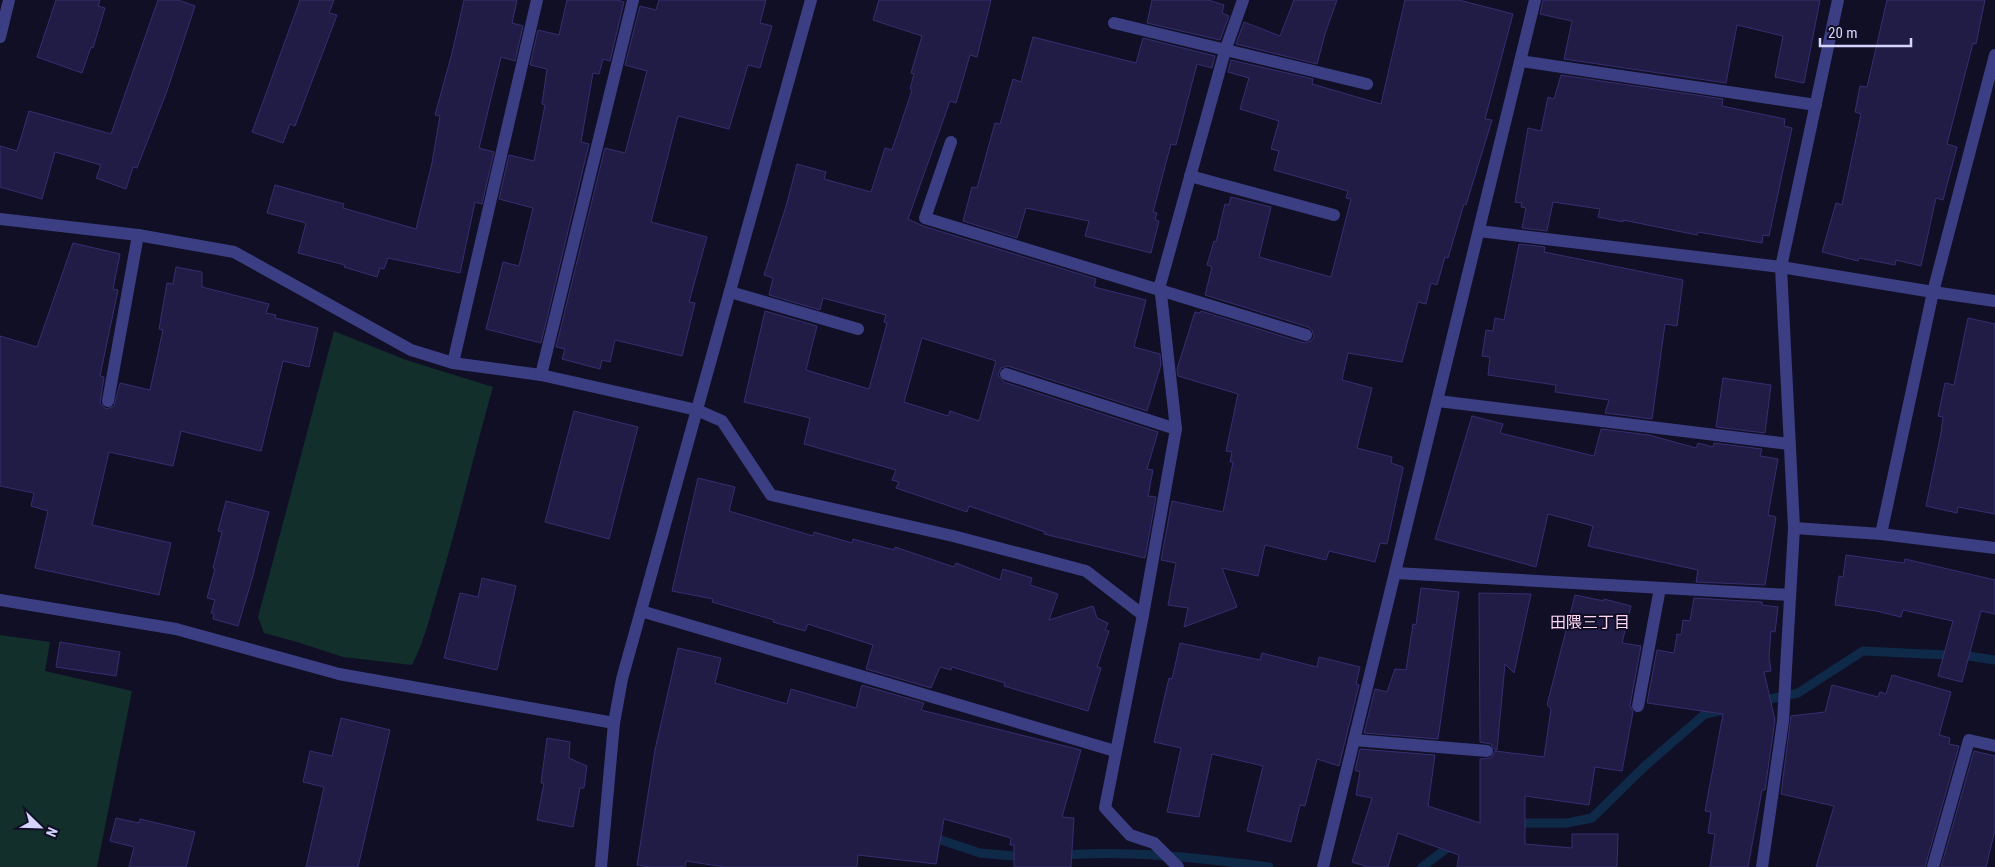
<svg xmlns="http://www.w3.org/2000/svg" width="1995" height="867" font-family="'Roboto Condensed','Noto Sans JP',sans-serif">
<rect width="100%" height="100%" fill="#110f25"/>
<g fill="#122f2b">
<path d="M334,331l72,29 87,27c-19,66 -34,133 -54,199 -8,26 -14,54 -27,79l-69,-8 -46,-15 -33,-9 -6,-16z"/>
<path d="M0,635l50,7 -5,29 87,20 -35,176h-97z"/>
</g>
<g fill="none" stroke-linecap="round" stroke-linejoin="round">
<g stroke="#0f2949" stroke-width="9">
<path d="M1761,701l37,-8 65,-42 105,5 27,4"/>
<path d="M1513,823h54l25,-5 53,-52 60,-52 19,-4"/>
<path d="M929,836l51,17 45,4"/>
<path d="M1061,855c68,-5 140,3 208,12"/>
<path d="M1422,867l32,-24"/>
</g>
</g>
<g fill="#211c45" stroke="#362e71" fill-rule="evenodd">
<path d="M56,0h44l-2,6 7,2 -12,40 -2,-1 -9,26 -45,-16z"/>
<path d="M158,0h20l17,6 -28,85 -30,77 -4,-1 -7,22 -30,-11 5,-13 -46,-13 -13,47 -42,-12v-41l17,5 12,-40 82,23z"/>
<path d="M300,0h34l-5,13 8,2 -42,111 -5,-2 -7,19 -31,-11z"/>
<path d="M464,0h53l-5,23 11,3 -8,35 -14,-4 -22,91 15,4 -12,52 -7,-2 -15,71 -72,-15 -4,11 -4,-1 -3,9 -33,-10 1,-2 -47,-12 8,-30 -39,-10 8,-28 69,19 -1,4 73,21 16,-66 8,-47 -5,-1 17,-62z"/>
<path d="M567,0h50l7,2 -14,59 -7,-2 -4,15 -6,-1 -12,69 8,2 -48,199 -55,-14 17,-67 16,4 14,-58 -34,-9 10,-44 25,6 11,-56 -3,-1 5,-35 -17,-4 8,-35 21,5z"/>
<path d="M659,0h107l-6,23 12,3 -12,42 -12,-3 -19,64 -51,-13 -27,106 56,15 -18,65 6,1 -13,53 -67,-16 -5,22 -8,-2 -2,9 -38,-10 3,-10 -9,-2 49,-199 20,5 22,-82 -22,-6 15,-59 16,4z"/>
<path d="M879,0h112l-14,57 -7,-2 -14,48 -6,-2 -42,118 15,7 173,53 -2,8 52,13 -12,47 26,7 1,11 -14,46 -139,-45 -7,2 -3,7 6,7 154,50 -11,37 6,1 -5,26 8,1 -11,61 -101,-24 1,-2 -76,-26 -2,6 -71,-24 3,-6 -7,-2 4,-10 -92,-26 6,-26 -66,-16 21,-91 52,15 -11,44 63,19 18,-66 -3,-1 2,-7 -63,-17 -3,12 -51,-15 4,-17 -9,-3 23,-72 10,-39 29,8 -2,7 47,13 14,-44 7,2 20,-60 -2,-1 4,-15 -3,-1 11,-37 -49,-16zM922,338l74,23 -17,60 -29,-10 -2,5 -44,-14z"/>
<path d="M1152,0h56l16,5 -2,8 7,3 -9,24 -73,-17z"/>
<path d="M1294,0h43l-12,34 -8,30 -81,-20 8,-22 36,14z"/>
<path d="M1405,0h54l54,14 -28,105 7,1 -26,85 -2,-1 -16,54 -3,-1 -8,28 -6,-2 -5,21 -8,-2 -16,60 -54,-9 -6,27 30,8 -15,60 35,9 -1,6 12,4v2l-16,75 -7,-1 -5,19 -46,-11 -3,9 -61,-15 -7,31 -36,-8 15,39 -53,20 4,-19 -20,-3 8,-42 -15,-3 11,-59 51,11 10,-50h-3l2,-10 -6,-1 12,-57 -60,-18 -1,-7 18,-57 5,1 1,-2 103,32 7,-2 3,-4 -2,-7 -4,-3 -103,-32 7,-28 -5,-2 7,-24 2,1 9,-38 4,1 2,-8 40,10 -12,50 72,20 20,-78 -5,-1 2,-7 -74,-21 5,-19 -8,-2 8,-28 -39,-12 9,-31 -21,-6 3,-12 82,19 -1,5 69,20z"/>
<path d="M1543,0h277l-16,83 -29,-6 8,-41 -46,-11 -11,58 -162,-24 8,-38 -32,-7z"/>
<path d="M1887,0h98l-9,44 -3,-1 -26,101 10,3 -14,53 -7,-2 -15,68 -25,-6 -1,5 -36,-7 -1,3 -36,-9 14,-49 6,2 19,-91 -6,-2 5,-26 7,1z"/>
<path d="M1033,37l103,26 7,-25 72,18 -3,12 -15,-4 -21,81 -5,-1 -18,68 4,1 -2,7 4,1 -8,32 -66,-17 4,-15 -63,-13 -9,30 -54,-17 9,-34 5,1 18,-65 5,1 13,-45 8,3z"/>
<path d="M1561,75l162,24 -1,7 63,13 -1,7 8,2 -23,108 -6,-1 -1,8 -64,-11 -1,3 -74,-15v2l-25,-5 2,-8 -47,-7 -6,29 -25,-3 4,-20 -5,-1 1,-4 -7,-1 13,-74 13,3 7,-34 6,2z"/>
<path d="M73,243l47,11 -7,35 5,1 -18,86 4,1 -4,26 6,6 8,-3 6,-23 30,7 13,-60 -4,-1 8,-46 6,1 3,-17 26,5v15l67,17 -3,9 10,2 -1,3 43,10 -9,39 -26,-6 -22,90 -80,-20 -8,35 -64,-14 -17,73 79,18 -12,52 -124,-27 13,-57 -17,-5 3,-13 -34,-7v-150l37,11z"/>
<path d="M1519,244l26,3 -1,5 139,28 -6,46 -12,-2 -13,95 -47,-6 4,-13 -54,-8 1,-7 -68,-10 2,-18 -8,-1 4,-26 7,1 2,-13 9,2z"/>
<path d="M1968,318l27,6v190l-37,-7 -1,6 -31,-7 15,-73 2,-16 -5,-1 7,-33 9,2z"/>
<path d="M1723,378l48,7 -6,48 -49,-6z"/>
<path d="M574,411l64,16 -29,112 -64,-17z"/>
<path d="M1472,416l31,8 -3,9 94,23 7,-27 48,6 47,13 2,-5 15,4 1,-4 48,6 -2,7 18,3 -10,56 8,2 -11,68 -69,-3 2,-12 -110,-24 5,-20 -45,-12 -12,53 -101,-28z"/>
<path d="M698,478l37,9 -6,24 84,25 1,-4 38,11 1,-4 41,11 1,-3 59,20 2,-4 44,17 3,-11 29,9 -2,7 28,9 -9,26 44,-14 4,12 11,5 -3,7 4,1 -12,36 4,1 -13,43 -84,-25 1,-3 -53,-16 -1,3 -11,-3 -9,21 -65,-19 7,-24 -65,-21 -3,7 -32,-9 1,-2 -62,-18 1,-3 -41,-8z"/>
<path d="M226,501l43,11 -17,67 -14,47 -25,-7 1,-5 -3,-1 4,-13 -8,-2 8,-29 -2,-1 9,-36 -4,-1z"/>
<path d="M1846,555l58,8 1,-4 90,21v34l-14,-3 -19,71 -24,-6 15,-55 -50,-11 -2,7 -25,-6 -41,-6 4,-29 4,1z"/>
<path d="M482,578l34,8 -19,84 -53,-12 16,-65 18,4z"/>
<path d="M1421,588l38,4 -21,147 -74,-6 11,-44 12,3 8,-23 11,1 7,-46 3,1z"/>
<path d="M1479,593l52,1 -17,79 -9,-9 -8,86h-2l-4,-6 -11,-2z"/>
<path d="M1575,595l29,6v-2l27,7 -9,37 19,3 -11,59 3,7 -11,59 -27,-4 -6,38 -64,-9v48l47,4v-14h46l-1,33h-160l2,-12 -61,-22 -10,34h-20l-16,-5 20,-64 -16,-3 4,-23 -5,-2 5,-21 75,6 -7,51 52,17v-64l11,-1 4,-7 49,6 7,-48 -4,-4z"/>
<path d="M1694,598l68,4v3l16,2 -3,25 -4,-1 -2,26 2,14 -7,1 11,48 -10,70h-3l-14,77h-38l5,-33 -7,-1 3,-21 -6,-1 18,-97 -76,-11 10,-53 17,3 3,-19 4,1 2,-15 7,1z"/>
<path d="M60,642l60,10 -4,24 -60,-9z"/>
<path d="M1180,643l80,17 2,-7 55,14 2,-10 41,10 -4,17 3,1 -20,81 -22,-7 -12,47 -5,-1 -9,37 -44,-11 16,-65 -51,-12 -13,63 -32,-5 14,-64 -27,-6 15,-64 3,1z"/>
<path d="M678,648l43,10 -6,25 72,21 4,-15 65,19 6,-23 62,18 -3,7 160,40 -19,67 12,1 -3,49h-57v-22h-4l1,-7 -67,-19 -8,45 -78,-9 -1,12h-133l-38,-6 -1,6h-35l-13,-2 18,-115z"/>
<path d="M1892,675l59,17 -12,43 11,3 -1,6 10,2 -34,121h-109l18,-61 -53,-12 10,-78 34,-4 7,-27 46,12 2,-5 6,2z"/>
<path d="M341,718l49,12 -32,137h-52l18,-80 -21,-5 7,-31 22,5z"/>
<path d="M547,738l23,4 -1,16 18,8 -3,22h-4l-7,39 -36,-7 7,-37h-3z"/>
<path d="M1974,751l21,5v74l-9,37h-45z"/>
<path d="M116,818l23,5 1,-4 55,13 -9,35h-57l5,-20 -24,-6z"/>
</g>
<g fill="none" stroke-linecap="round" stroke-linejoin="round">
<g stroke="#3b3e83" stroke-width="12">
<path d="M1114,23l253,61"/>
<path d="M0,37l9,-37"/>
<path d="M1521,61l295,44"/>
<path d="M951,142l-26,76 381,117"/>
<path d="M1190,176l144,39"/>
<path d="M0,219l138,16 96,17 177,98 42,13 88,12 156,35 25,11 49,74 182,41 133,35 57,44"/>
<path d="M1479,231l302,36 152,25 62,9"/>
<path d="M730,292l128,37"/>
<path d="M453,363l84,-363"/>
<path d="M1006,374l170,55"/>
<path d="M541,375l92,-375"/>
<path d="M108,401l30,-166"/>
<path d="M1438,401l351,43"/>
<path d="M1794,528l87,6 114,14"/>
<path d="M1881,534l52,-242 62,-237"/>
<path d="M1395,573l395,22"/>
<path d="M0,600l176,29 163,45 275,49"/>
<path d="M641,611l474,140"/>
<path d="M1638,706l22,-118"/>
<path d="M1354,740l133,11"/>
<path d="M601,867l13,-144 8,-44 189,-679"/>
<path d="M1178,867l-24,-24 -24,-8 -25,-27 38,-193 33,-186 -16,-144 65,-234 18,-51"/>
<path d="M1323,867l212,-867"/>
<path d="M1762,867l21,-146 11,-193 -13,-261 57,-267"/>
<path d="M1933,867l36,-127 26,6"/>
</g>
</g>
<g text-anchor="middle" stroke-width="4" stroke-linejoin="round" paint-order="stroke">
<g font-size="16" fill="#fed6f3" stroke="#110f25">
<text x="1590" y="628">田隈三丁目</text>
</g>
</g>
<g transform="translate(40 827) rotate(113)" stroke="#110f25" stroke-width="4" paint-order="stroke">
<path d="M0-4L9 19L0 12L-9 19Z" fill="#d5d4fe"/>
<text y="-8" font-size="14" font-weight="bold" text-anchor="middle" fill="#d5d4fe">N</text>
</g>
<path d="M1820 38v8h91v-8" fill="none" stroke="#d5d4fe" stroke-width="2.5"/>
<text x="1828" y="38" font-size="15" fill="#d5d4fe" stroke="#110f25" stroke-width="4" paint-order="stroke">20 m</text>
</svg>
